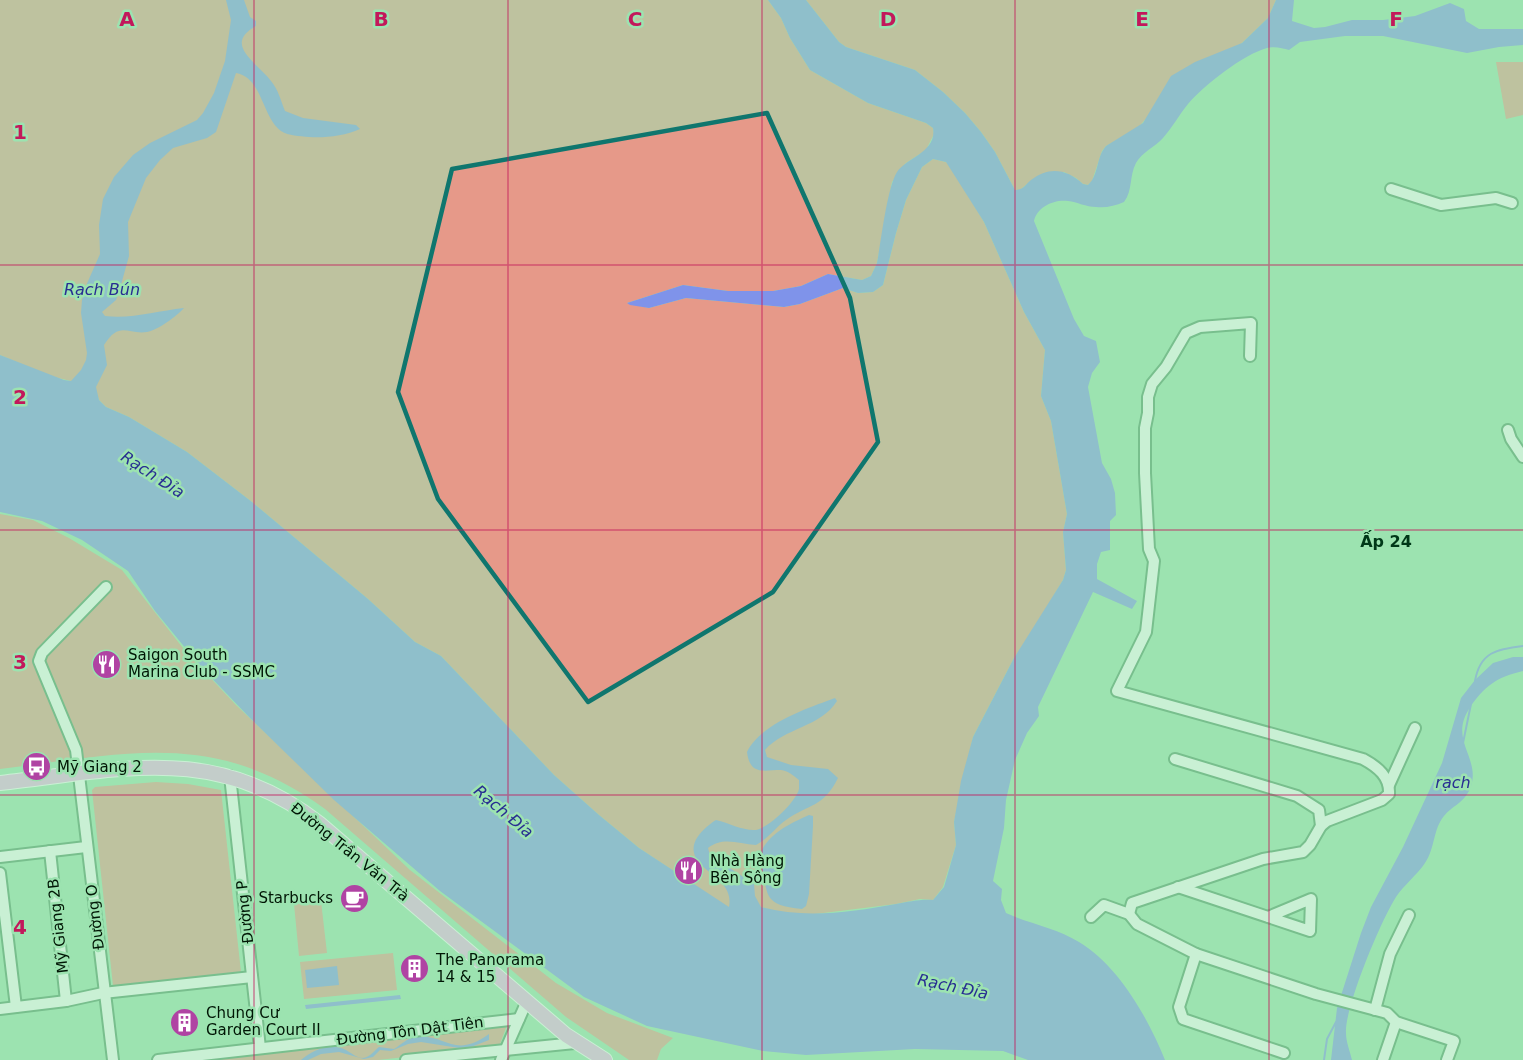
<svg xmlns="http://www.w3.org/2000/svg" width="1523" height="1060" font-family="'DejaVu Sans',sans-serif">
<rect width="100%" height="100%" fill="#9ce3b0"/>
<g fill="#e69989">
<path d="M0,0h768l13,18 9,20 20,32 58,33 58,20 7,5 1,6 -8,16 -20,13 -14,19 -15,81 -6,13 -9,4 -34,-6 -27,12 -28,5h-45l-45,-6 -56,18 22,5 37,-10 98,9 16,-3 43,-16 15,5 15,-1 10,-7 13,-52 10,-33 16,-33 11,-8 13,3 7,8 31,52 40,90 21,38 -4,46 10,25 16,93 -4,18 3,38 -3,10 -31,52 -18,26 -41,79 -19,85 2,23 -13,42 -10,13 -13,-1 -24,5 -89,11 -28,-3 -18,-5 -32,1 -90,-60 -40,-33 -45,-40 -113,-119 -26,-14 -47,-43 -116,-97 -65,-50 -58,-35 -23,-10 -7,-7 -2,-6 -26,-13 -21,-5 -50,-21z"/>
<path d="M806,0h470l-8,18 -26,25 -92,71 -13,15 -31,17 -4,5 -10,30 -4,4 -5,-1 -7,-6 -12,-6 -31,7 -13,11h-5l-20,-38 -14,-20 -16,-19 -22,-21 -28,-22 -69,-23 -7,-5z"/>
<path d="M1496,62h27v53l-17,4z"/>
<path d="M0,514l33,6 36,18 53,32 64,82 50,53 174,165 146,113 51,30 66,25 -12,11 -4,11h-28l-63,-43 -241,-208c-111,-81 -199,-55 -325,-40z"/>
<path d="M156,782l32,2 33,6 20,182 -128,14 -21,-196 3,-3z"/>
<path d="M321,901l6,52 -28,3 -5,-52z"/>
<path d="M393,953l4,37 -93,9 -4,-37z"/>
<path d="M507,1025l-7,19 -4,3 -118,13h-190z"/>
</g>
<g fill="#7f93ea">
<path d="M226,0h18l6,17 6,4v5c-34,19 2,37 15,55 7,8 10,20 14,30l18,7 53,7 4,4c-15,7 -35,9 -51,8 -10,-1 -20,-1 -28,-6 -19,-14 -19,-54 -45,-58l-20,59 -9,6 -34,10 -13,12 -14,18 -18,44 1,34 -10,36 -3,8 -14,12 3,4c27,3 52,-5 79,-8 -7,8 -26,22 -37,24 -20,3 -27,-12 -43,13l3,20 -11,22 3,13 7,7 23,10 58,35 65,50 116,97 47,43 26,14 113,119 45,40 40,33 90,59c5,-25 -23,-32 -33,-49 -9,-16 9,-31 20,-38 13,3 25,10 38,10 13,0 42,-28 45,-41 0,-3 0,-6 0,-9 -6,-5 -11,-9 -18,-10 -17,0 -31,6 -34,-18 13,-28 61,-44 88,-54l2,3c-16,26 -53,27 -72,49l2,7 24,8 37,4 10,9c-15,30 -28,25 -52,42 -10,7 -18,19 -30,25 -17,-1 -33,-9 -48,3l2,7 44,29 1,12 6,11c44,12 91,5 135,-3 13,-2 23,-5 37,-4l11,-13 12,-42 -2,-23 7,-41 12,-44 41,-79 49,-78 3,-10 -3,-38 4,-18 -16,-93 -10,-25 4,-46 -21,-38 -40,-90 -38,-60 -13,-3 -11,8 -16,33 -10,33 -13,52 -10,7 -15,1 -15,-5 -43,16 -16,3 -98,-9 -37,10 -19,-3 -3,-2 56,-18 45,6h45l28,-5 27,-12 34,6 9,-4 6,-13c4,-21 10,-75 20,-91 11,-15 40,-20 36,-44l-7,-5 -58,-20 -58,-33 -20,-32 -9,-20 -13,-18h38l33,42 7,5 69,23 28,22 22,21 16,19 14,20 20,38c8,0 10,-5 16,-10 18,-14 36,-11 52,4l5,1c11,-10 8,-28 18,-39l37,-23 28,-47 24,-14 47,-19 26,-25 8,-18h18l-2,21 22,7 11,-1 27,-7h31l32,-4 35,-13 14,6 2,12 13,8h44v16l-24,2 -32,6 -84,-17h-38l-45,6 -11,8c-7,-2 -14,-4 -22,-2 -23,6 -64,38 -79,56 -9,11 -16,24 -25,34 -8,9 -21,14 -27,25 -7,13 -3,27 -12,39 -9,4 -18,6 -28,5 -10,0 -19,-5 -28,-6 -14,-2 -31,6 -34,20l40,98 10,17 12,5 4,21 -8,11 -4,14 14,76 9,16 4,14 1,22 -6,6v29l-9,2 -4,12v15l40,22 -5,8 -39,-17 -55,115 1,9 -12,17 -12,27 -9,40 -2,28 -11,53 9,8 -1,11 5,13c24,11 51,15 73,29 40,24 69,76 86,118h-137l-25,-9 -88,-2 -109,6 -43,-4 -116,-25 -63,-29 -144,-106 -106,-91 -84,-82 -50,-52 -45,-55 -27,-40 -46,-31 -40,-19 -42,-9v-157l64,25 7,1 10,-11 5,-10 1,-7 -6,-40 1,-13 3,-12 15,-34 -1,-29 4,-26 11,-22 19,-22 17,-12 47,-23 6,-7 11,-20 11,-32 6,-41z"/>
<path d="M1513,657h10v14c-26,6 -39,15 -54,38 -21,33 15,51 0,82 -7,13 -17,15 -25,25 -11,13 -9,33 -19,47 -8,12 -21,22 -29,34 -15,23 -52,112 -50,136 0,9 4,18 6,27h-21l6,-52 24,-75 10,-26 32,-60 39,-84 19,-65 14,-18 18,-17z"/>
<path d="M809,815l4,1v10l-4,68 -3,12 -4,3c-43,-4 -32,-16 -43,-51 6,-23 30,-34 50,-43z"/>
<path d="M337,966l2,19 -32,3 -2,-18z"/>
<path d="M400,995l1,4 -95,10 -1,-4z"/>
<path d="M489,1034v6l-18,7 -12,1 -38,-6 -13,2 -17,7 -11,-1 -7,7 -9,2 -25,-7 -18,2 -13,6h-7c11,-10 30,-18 45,-10 5,3 11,8 17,8 7,-1 11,-7 16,-11l15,2c8,-5 12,-10 21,-12 31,-4 38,23 74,-3z"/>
</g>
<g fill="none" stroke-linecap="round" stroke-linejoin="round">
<g stroke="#7f93ea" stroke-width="2">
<path d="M1475,681c5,-29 22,-32 48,-35"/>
<path d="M1463,743l8,-39"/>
<path d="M1324,1060l3,-21 9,-17"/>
</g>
<defs>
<g id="minor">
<path d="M1391,189l50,16 55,-7 16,5"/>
<path d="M1508,430l3,9 12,18"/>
<path d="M106,587l-64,66 -3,8 37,89 37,310"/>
<path d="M1175,759l122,37 22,14 2,16"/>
<path d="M230,776l30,272"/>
<path d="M1389,785l26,-57"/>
<path d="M50,851l16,150"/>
<path d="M0,857l86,-10"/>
<path d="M0,873l16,134"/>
<path d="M1178,887l132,44 1,-32 -43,18"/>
<path d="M1129,914l3,-11 131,-44 40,-7 7,-7 11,-19 6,-5 55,-21 7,-6c1,-17 -11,-27 -26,-35l-246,-68 29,-59 8,-71 -5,-12 -4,-76v-45l3,-15v-16l4,-13 14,-17 20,-34 14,-6 51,-4 -1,33"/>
<path d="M1091,917l13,-12 25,9 8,10 59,30 120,40 71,19 9,9 58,19 -7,19"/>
<path d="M1196,954l-17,53 4,12 101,34"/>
<path d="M0,1009l66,-8 37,-8 149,-16"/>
<path d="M1375,1010l15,-56 19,-39"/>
<path d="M158,1060l361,-41"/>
<path d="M406,1060l169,-17"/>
<path d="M501,1060l26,-59"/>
<path d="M1383,1060l13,-38"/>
</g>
<path id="major" d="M0,783c120,-13 216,-41 320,41l246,211 39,25"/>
</defs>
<use href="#minor" stroke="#4d9263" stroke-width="14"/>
<use href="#major" stroke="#fff" stroke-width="16"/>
<use href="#minor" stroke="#fff" stroke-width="10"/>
<use href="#major" stroke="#f2b1e9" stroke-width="14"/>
</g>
<path d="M0 0H1523V1060H0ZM767,113l83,185 28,144 -105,150 -185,110 -150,-203 -40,-107 54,-223z" fill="#9ce3b0" fill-opacity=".55" fill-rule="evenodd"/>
<path fill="none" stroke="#0f766e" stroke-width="4.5" stroke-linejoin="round" d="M767,113l83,185 28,144 -105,150 -185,110 -150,-203 -40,-107 54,-223z"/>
<path fill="none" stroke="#c2185b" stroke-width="1.5" stroke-opacity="0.55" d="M254,0v1060M508,0v1060M762,0v1060M1015,0v1060M1269,0v1060M0,265h1523M0,530h1523M0,795h1523"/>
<defs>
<symbol id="restaurant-disc" viewBox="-11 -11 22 22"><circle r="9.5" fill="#b043a3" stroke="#9ce3b0"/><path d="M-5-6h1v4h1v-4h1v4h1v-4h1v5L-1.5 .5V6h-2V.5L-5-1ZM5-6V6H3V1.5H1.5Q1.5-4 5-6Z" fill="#fff"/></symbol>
<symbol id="bus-disc" viewBox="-11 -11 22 22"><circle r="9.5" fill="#b043a3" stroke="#9ce3b0"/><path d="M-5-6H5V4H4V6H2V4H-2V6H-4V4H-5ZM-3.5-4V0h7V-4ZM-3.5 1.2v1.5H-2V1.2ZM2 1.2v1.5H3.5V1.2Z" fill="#fff"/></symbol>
<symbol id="cafe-disc" viewBox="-11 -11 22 22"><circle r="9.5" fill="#b043a3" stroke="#9ce3b0"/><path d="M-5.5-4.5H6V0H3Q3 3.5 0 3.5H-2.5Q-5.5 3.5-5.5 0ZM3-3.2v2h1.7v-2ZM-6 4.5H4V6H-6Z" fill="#fff"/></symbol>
<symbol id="building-disc" viewBox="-11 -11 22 22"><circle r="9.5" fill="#b043a3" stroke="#9ce3b0"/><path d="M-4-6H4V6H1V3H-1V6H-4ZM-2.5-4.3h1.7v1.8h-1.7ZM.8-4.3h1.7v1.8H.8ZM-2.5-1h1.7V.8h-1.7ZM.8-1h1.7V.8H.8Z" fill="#fff"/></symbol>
</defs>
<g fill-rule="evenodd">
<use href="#restaurant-disc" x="90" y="648" width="33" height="33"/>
<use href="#bus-disc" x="20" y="750" width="33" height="33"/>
<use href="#restaurant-disc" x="672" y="854" width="33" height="33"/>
<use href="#cafe-disc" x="338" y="882" width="33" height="33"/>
<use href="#building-disc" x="398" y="952" width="33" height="33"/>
<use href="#building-disc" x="168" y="1006" width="33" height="33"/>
</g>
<g text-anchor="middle" stroke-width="5" stroke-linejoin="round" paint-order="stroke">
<g font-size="15" fill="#001605" stroke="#9ce3b0" text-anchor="start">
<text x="128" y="660">Saigon South<tspan x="128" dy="17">Marina Club - SSMC</tspan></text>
<text x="57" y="772">Mỹ Giang 2</text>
<text x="710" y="866">Nhà Hàng<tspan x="710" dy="17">Bên Sông</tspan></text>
<text x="333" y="903" text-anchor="end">Starbucks</text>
<text x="436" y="965">The Panorama<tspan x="436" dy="17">14 &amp; 15</tspan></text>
<text x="206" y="1018">Chung Cư<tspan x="206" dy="17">Garden Court II</tspan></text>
</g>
<g font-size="15" fill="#001605" stroke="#9ce3b0">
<text transform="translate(350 852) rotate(39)" y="5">Đường Trần Văn Trà</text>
<text transform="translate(245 912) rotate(-96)" y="5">Đường P</text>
<text transform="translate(95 917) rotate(-97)" y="5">Đường O</text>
<text transform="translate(58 926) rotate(-96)" y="5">Mỹ Giang 2B</text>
<text transform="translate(410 1031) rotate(-7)" y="5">Đường Tôn Dật Tiên</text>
</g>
<g font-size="16" font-style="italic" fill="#282e92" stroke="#9ce3b0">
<text x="102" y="295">Rạch Bún</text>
<text transform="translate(153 474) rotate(33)" y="6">Rạch Đỉa</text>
<text x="1453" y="788">rạch</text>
<text transform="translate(504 811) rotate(40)" y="6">Rạch Đỉa</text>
<text transform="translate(953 986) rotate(12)" y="6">Rạch Đỉa</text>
</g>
<g font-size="16" font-weight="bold" fill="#003818" stroke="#9ce3b0">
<text x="1386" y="547">Ấp 24</text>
</g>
</g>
<g font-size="20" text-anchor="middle" font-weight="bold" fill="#c2185b" stroke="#9ce3b0" stroke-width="5" stroke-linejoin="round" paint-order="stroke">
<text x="127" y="26">A</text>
<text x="381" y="26">B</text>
<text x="635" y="26">C</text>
<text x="888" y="26">D</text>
<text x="1142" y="26">E</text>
<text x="1396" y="26">F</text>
<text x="20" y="139">1</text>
<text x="20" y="404">2</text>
<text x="20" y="669">3</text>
<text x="20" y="934">4</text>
</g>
</svg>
